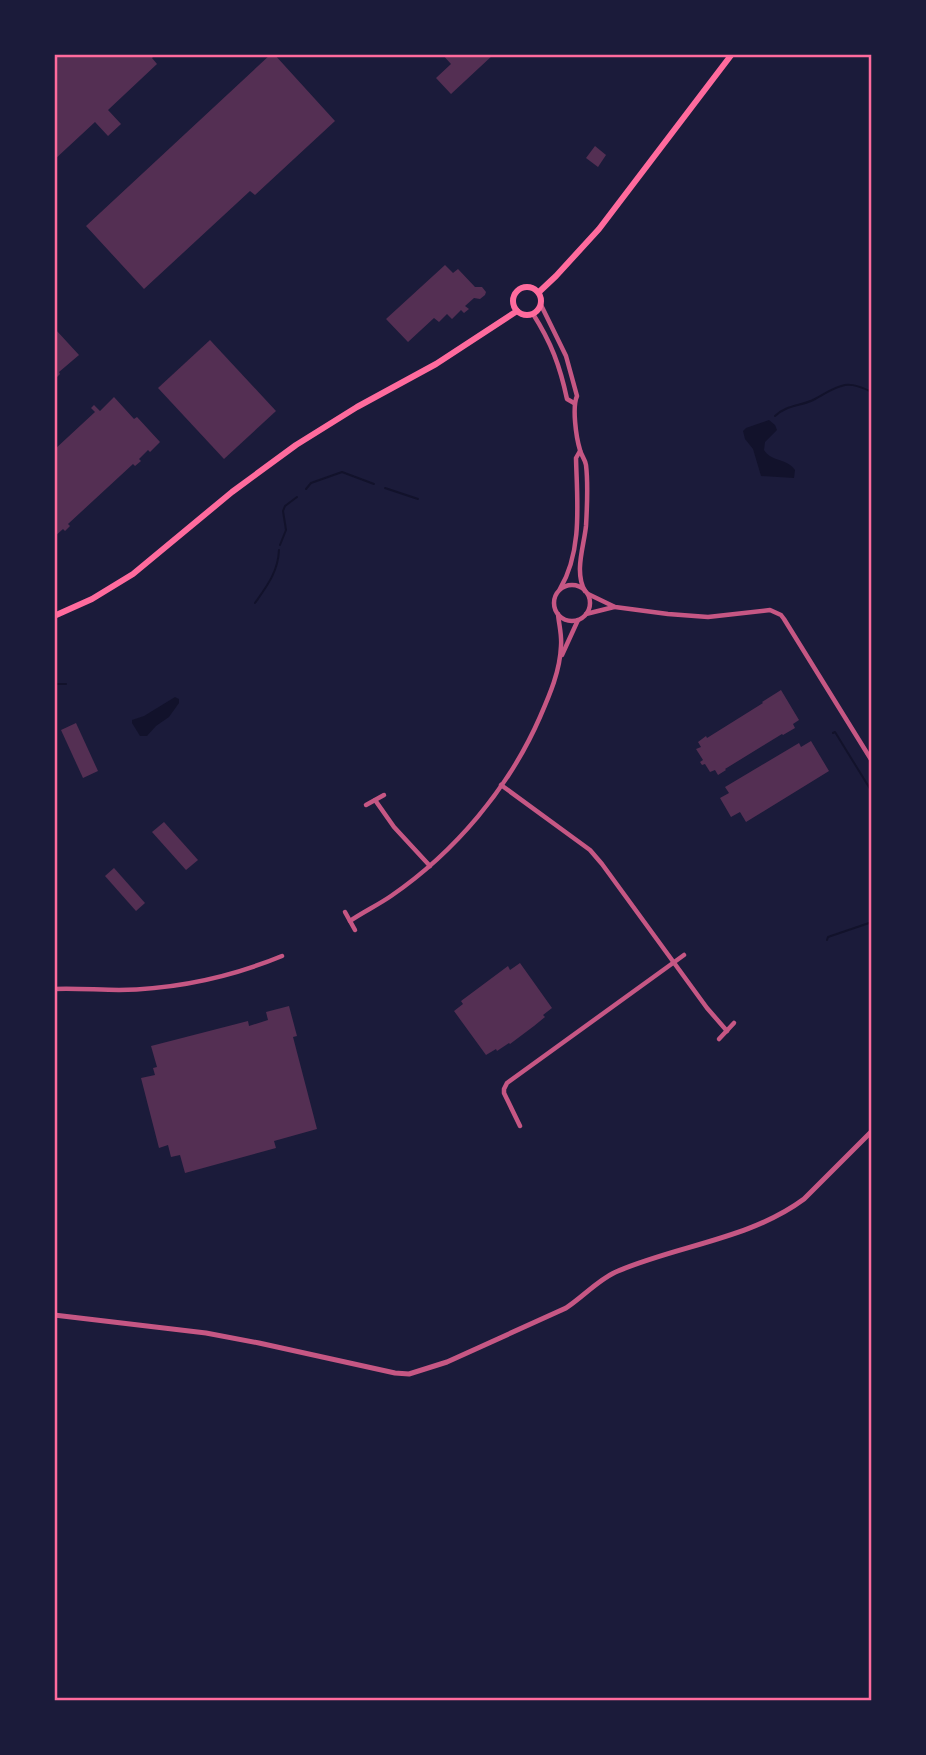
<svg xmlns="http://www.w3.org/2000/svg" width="926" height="1755" font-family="Rubik,sans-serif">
<rect width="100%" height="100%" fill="#1b1b3a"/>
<g fill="#12122b">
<path d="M769,420l6,5 2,5 -12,12 -1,8c7,12 23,8 31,20l-1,8 -33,-2 -8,-27 -8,-10 -2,-8 3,-3z"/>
<path d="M175,697l4,2v4l-10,14 -13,9 -9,10h-7l-8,-13v-3l12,-4z"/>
</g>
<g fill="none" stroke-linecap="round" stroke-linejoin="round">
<g stroke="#12122b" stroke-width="2">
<path d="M775,416c11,-11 27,-10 40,-17 11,-6 19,-12 30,-14 10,-1 18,3 27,7"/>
<path d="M385,488l33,11"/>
<path d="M306,489l5,-6 31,-11 32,12"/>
<path d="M280,545l6,-15 -3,-19 2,-5 12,-9"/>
<path d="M255,603c12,-17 23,-31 24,-53"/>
<path d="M54,684h12"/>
<path d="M833,733l2,-1 37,60"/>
<path d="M827,940l1,-3 44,-15"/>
</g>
</g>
<g fill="#542f53">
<path d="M54,54h99l1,2 -2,2 5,6 -49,46 13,14 -13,12 -13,-14 -41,38z"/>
<path d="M271,54h3l61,67 -80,74 -5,-4 -106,98 -58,-63z"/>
<path d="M442,54h52l-43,40 -15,-16 15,-14z"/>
<path d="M595,146l11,9 -8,12 -12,-9z"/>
<path d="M445,265l8,8 5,-4 17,18h7l4,5 -1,3 -5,4 -6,-1 -9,8 4,3 -5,4 -3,-3 -9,9 -5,-5 -8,8 -5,-4 -26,24 -22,-23z"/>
<path d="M56,330l23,25 -20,17 1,2 -6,6v-49z"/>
<path d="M210,340l66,71 -52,48 -66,-71z"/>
<path d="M114,397l20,22 3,-2 23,25 -10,10 -2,-2 -9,9 2,2 -6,5 -2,-2 -65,60 2,2 -5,5 -2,-2 -9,8v-87l41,-38 -4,-4 3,-3 6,6z"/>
<path d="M781,690l18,30 -6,4 2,4 -12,7 -1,-1 -57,35 1,1 -8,5 -3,-5 -5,2 -5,-8 -3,1 -2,-3 3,-2 -7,-11 5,-2 -3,-5 8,-6 1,2 56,-35 -1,-1z"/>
<path d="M76,723l22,48 -15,7 -22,-48z"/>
<path d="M811,741l18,30 -83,51 -6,-10 -9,5 -11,-19 9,-5 -4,-6 74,-44 2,4z"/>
<path d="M164,822l34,38 -12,10 -34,-38z"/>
<path d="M114,868l31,35 -9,8 -31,-35z"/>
<path d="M520,963l32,45 -9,7 2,2 -11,9 -24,18 -1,-1 -12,8 -1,-2 -10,6 -32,-44 9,-7 -2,-3 47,-35 2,4z"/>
<path d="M289,1006l8,30 -4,1 24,92 -43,12 2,7 -91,25 -5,-18 -9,2 -3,-12 -9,3 -18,-70 14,-3 -2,-7 4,-1 -6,-21 97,-25 1,5 19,-6 -2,-8z"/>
</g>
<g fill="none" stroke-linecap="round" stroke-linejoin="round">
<g stroke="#c65784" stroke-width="4.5">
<path d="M541,305l25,51 11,40c-5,11 -1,41 3,54 1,5 5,9 6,15 2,17 1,44 0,61 -2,20 -12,46 -1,65"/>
<path d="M533,314c18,28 27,52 34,85l7,4"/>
<circle cx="572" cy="603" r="18"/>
<path d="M560,589c23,-39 17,-88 16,-131l4,-7"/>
<path d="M588,594l27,13 53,7 40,3 62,-7 11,5 3,4 88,142"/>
<path d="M586,614l28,-7"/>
<path d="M562,655l16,-35"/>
<path d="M501,785l89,65 12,14 105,144 20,23"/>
<path d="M375,800l19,27 36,39"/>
<path d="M366,805l18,-10"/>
<path d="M345,912l10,18"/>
<path d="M350,921c13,-9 28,-16 41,-25 64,-44 118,-108 149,-179 10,-23 20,-46 21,-71 1,-11 -2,-21 -3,-32"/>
<path d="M54,989c22,-1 44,1 65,1 56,-1 112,-13 163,-34"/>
<path d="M719,1039l15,-16"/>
<path d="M520,1126l-16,-33v-4l3,-6 177,-128"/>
</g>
<path stroke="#c65784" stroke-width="5" d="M54,1315l152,18 53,10 136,30 14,1 38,-12 119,-54c17,-11 34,-30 52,-37 61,-26 132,-32 186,-72l68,-68"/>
<g stroke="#ff6b9d" stroke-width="6">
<circle cx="527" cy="301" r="14"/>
<path d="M539,292l17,-16 43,-47 133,-175"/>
<path d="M54,616l38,-17 41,-25 99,-82 64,-47 61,-38 79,-43 81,-53"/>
</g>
</g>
<rect width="926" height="1755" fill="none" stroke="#1b1b3a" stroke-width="112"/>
<rect x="56" y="56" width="814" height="1643" fill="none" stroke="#ff6b9d" stroke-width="2.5"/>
</svg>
